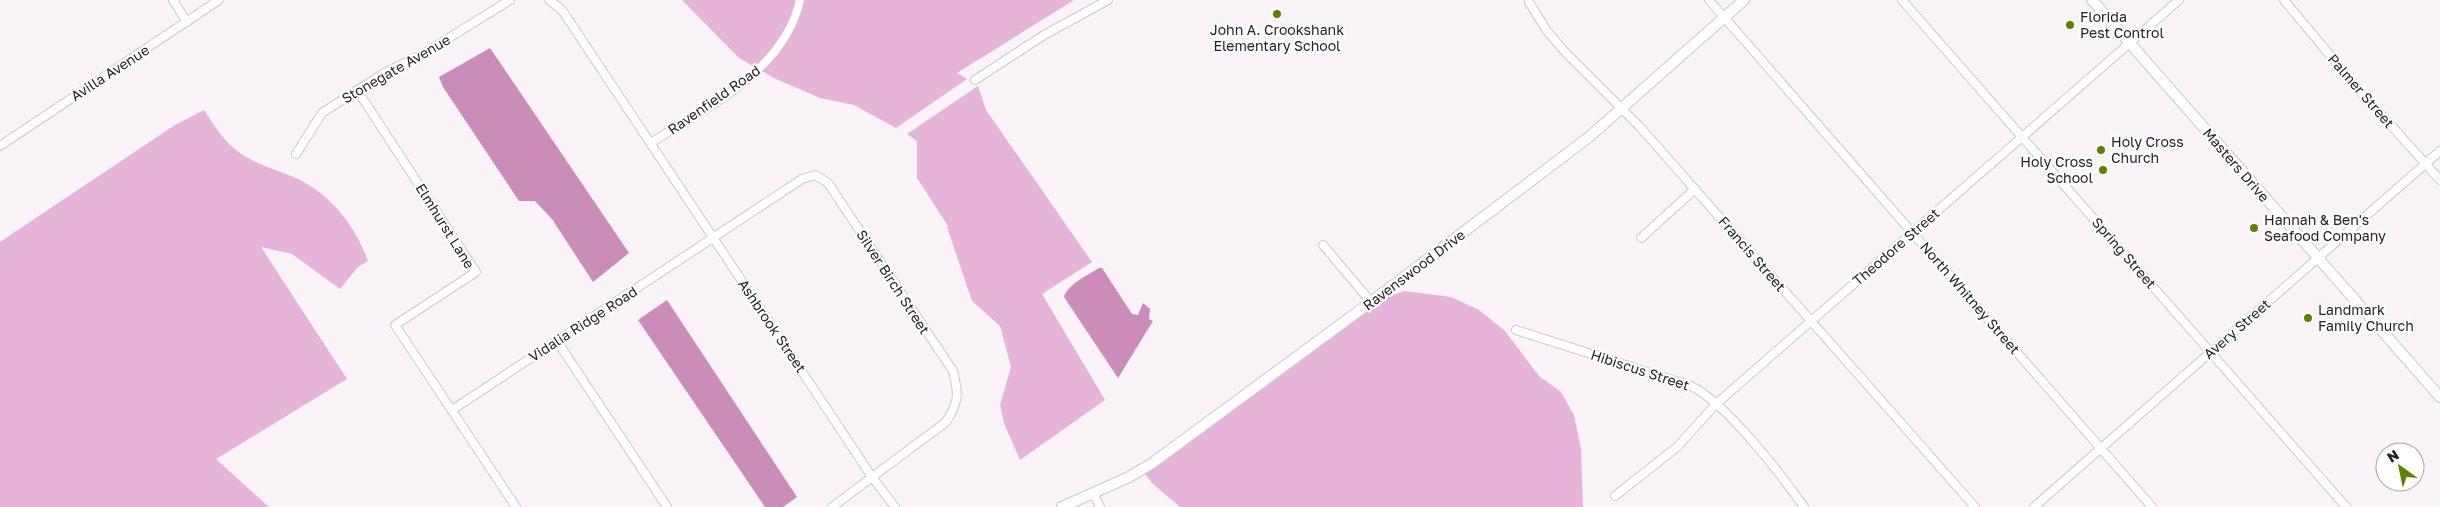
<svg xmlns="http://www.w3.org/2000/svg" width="2440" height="507" font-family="'Golos Text',sans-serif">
<rect width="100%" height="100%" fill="#faf4f8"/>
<g fill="#e6b4d8">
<path d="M682,0h392l-117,73 10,6 -71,49 -42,-23 -34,-7 -46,-20 -35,-20z"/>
<path d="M978,86l8,24 106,152 -50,32 63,106 -85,60 -16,-37 -4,-18 11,-38 -11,-41 -28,-25 -25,-74 1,-1 -31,-48v-37l-10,-7z"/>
<path d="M204,110c9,13 18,29 31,39 16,14 39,20 59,28 36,16 61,48 74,84l-10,6 -18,22 -48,-35 -31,-7 86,132 -131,80 53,48h-269v-265l175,-117z"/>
<path d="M1404,291l47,6 28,13 26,21 34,45 22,16 13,23 7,34 2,58h-403l-28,-24 -7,-9 241,-176z"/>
</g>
<g fill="#cb8cba">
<path d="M490,48l139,205 -36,29 -41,-63 -17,-18h-16l-76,-114 -4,-10z"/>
<path d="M1099,268h3l30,46 6,1 5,-12 7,6 -1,10 4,2 -35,57 -54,-81c4,-13 24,-22 35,-29z"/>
<path d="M667,300l130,197 -14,10h-18l-127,-187z"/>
</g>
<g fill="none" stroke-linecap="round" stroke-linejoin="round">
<defs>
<g id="minor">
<path d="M173,0l14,22"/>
<path d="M549,0l13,10 310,467 23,30"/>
<path d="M1709,0l443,507"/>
<path d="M1902,0l444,507"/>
<path d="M2284,0l70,84 86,96"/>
<path d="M1529,2l18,29 18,21 75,75 335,380"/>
<path d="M975,80l69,-45 64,-35"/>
<path d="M357,90l119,182 -81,53 121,182"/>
<path d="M651,143c56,-37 133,-71 149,-143"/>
<path d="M0,146l219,-146"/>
<path d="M296,154l26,-41 62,-40 39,-19 87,-54"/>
<path d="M1641,238l54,-49"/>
<path d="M1323,245l48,57"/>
<path d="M1516,330l175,56c36,18 89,87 113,121"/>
<path d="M557,341l110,166"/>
<path d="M452,410l350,-231 13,-4 13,8 125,188c6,23 6,31 -7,51l-114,85"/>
<path d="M1093,493l7,14"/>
<path d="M1615,496l62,-49 39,-43 463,-404"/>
<path d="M2034,507l406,-356"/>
</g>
<g id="tertiary">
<path d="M2092,0l348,397"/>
<path d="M1062,507l67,-30 22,-13 220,-162 218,-165 155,-137"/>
</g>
</defs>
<use href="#minor" stroke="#cec8cc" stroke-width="10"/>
<use href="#tertiary" stroke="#cec8cc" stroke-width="12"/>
<use href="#minor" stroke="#fff" stroke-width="8"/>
<use href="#tertiary" stroke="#fff" stroke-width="10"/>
</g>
<g fill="#5d8100" stroke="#fff" stroke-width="2">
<circle cx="1277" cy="14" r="5"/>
<circle cx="2070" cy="25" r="5"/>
<circle cx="2101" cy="150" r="5"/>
<circle cx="2103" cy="170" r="5"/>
<circle cx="2254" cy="228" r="5"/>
<circle cx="2308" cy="318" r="5"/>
</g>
<g text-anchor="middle" stroke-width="4.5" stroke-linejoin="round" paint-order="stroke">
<g font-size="14" fill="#242223" stroke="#fff" text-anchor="start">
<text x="2080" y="22">Florida<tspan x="2080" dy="16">Pest Control</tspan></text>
<text x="1277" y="35" text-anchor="middle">John A. Crookshank<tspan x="1277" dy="16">Elementary School</tspan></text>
<text x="2111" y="147">Holy Cross<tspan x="2111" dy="16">Church</tspan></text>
<text x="2093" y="167" text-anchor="end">Holy Cross<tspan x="2093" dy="16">School</tspan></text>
<text x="2264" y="225">Hannah &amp; Ben's<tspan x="2264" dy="16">Seafood Company</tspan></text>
<text x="2318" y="315">Landmark<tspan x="2318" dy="16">Family Church</tspan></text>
</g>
<g font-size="14" fill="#242223" stroke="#fff">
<text transform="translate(396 69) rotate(-30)" y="5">Stonegate Avenue</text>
<text transform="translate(110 73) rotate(-33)" y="5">Avilla Avenue</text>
<text transform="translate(2361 91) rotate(49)" y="5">Palmer Street</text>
<text transform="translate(714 100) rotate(-35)" y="5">Ravenfield Road</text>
<text transform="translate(2236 165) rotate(49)" y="5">Masters Drive</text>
<text transform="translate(445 226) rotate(58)" y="5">Elmhurst Lane</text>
<text transform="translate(1896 247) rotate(-41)" y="5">Theodore Street</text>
<text transform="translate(2124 253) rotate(49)" y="5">Spring Street</text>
<text transform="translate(1752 254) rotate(49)" y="5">Francis Street</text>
<text transform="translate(1414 270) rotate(-37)" y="5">Ravenswood Drive</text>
<text transform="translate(893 282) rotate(57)" y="5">Silver Birch Street</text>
<text transform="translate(1970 298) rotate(49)" y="5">North Whitney Street</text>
<text transform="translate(583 324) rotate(-33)" y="5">Vidalia Ridge Road</text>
<text transform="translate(772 326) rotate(56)" y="5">Ashbrook Street</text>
<text transform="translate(2237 329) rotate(-41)" y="5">Avery Street</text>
<text transform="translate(1640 370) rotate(18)" y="5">Hibiscus Street</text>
</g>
</g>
<g transform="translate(2400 467) rotate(327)"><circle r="24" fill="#ffffff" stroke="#a7a7a7"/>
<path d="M0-4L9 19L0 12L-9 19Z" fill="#5d8100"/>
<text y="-8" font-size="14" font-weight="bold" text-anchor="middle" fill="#242223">N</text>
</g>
</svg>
